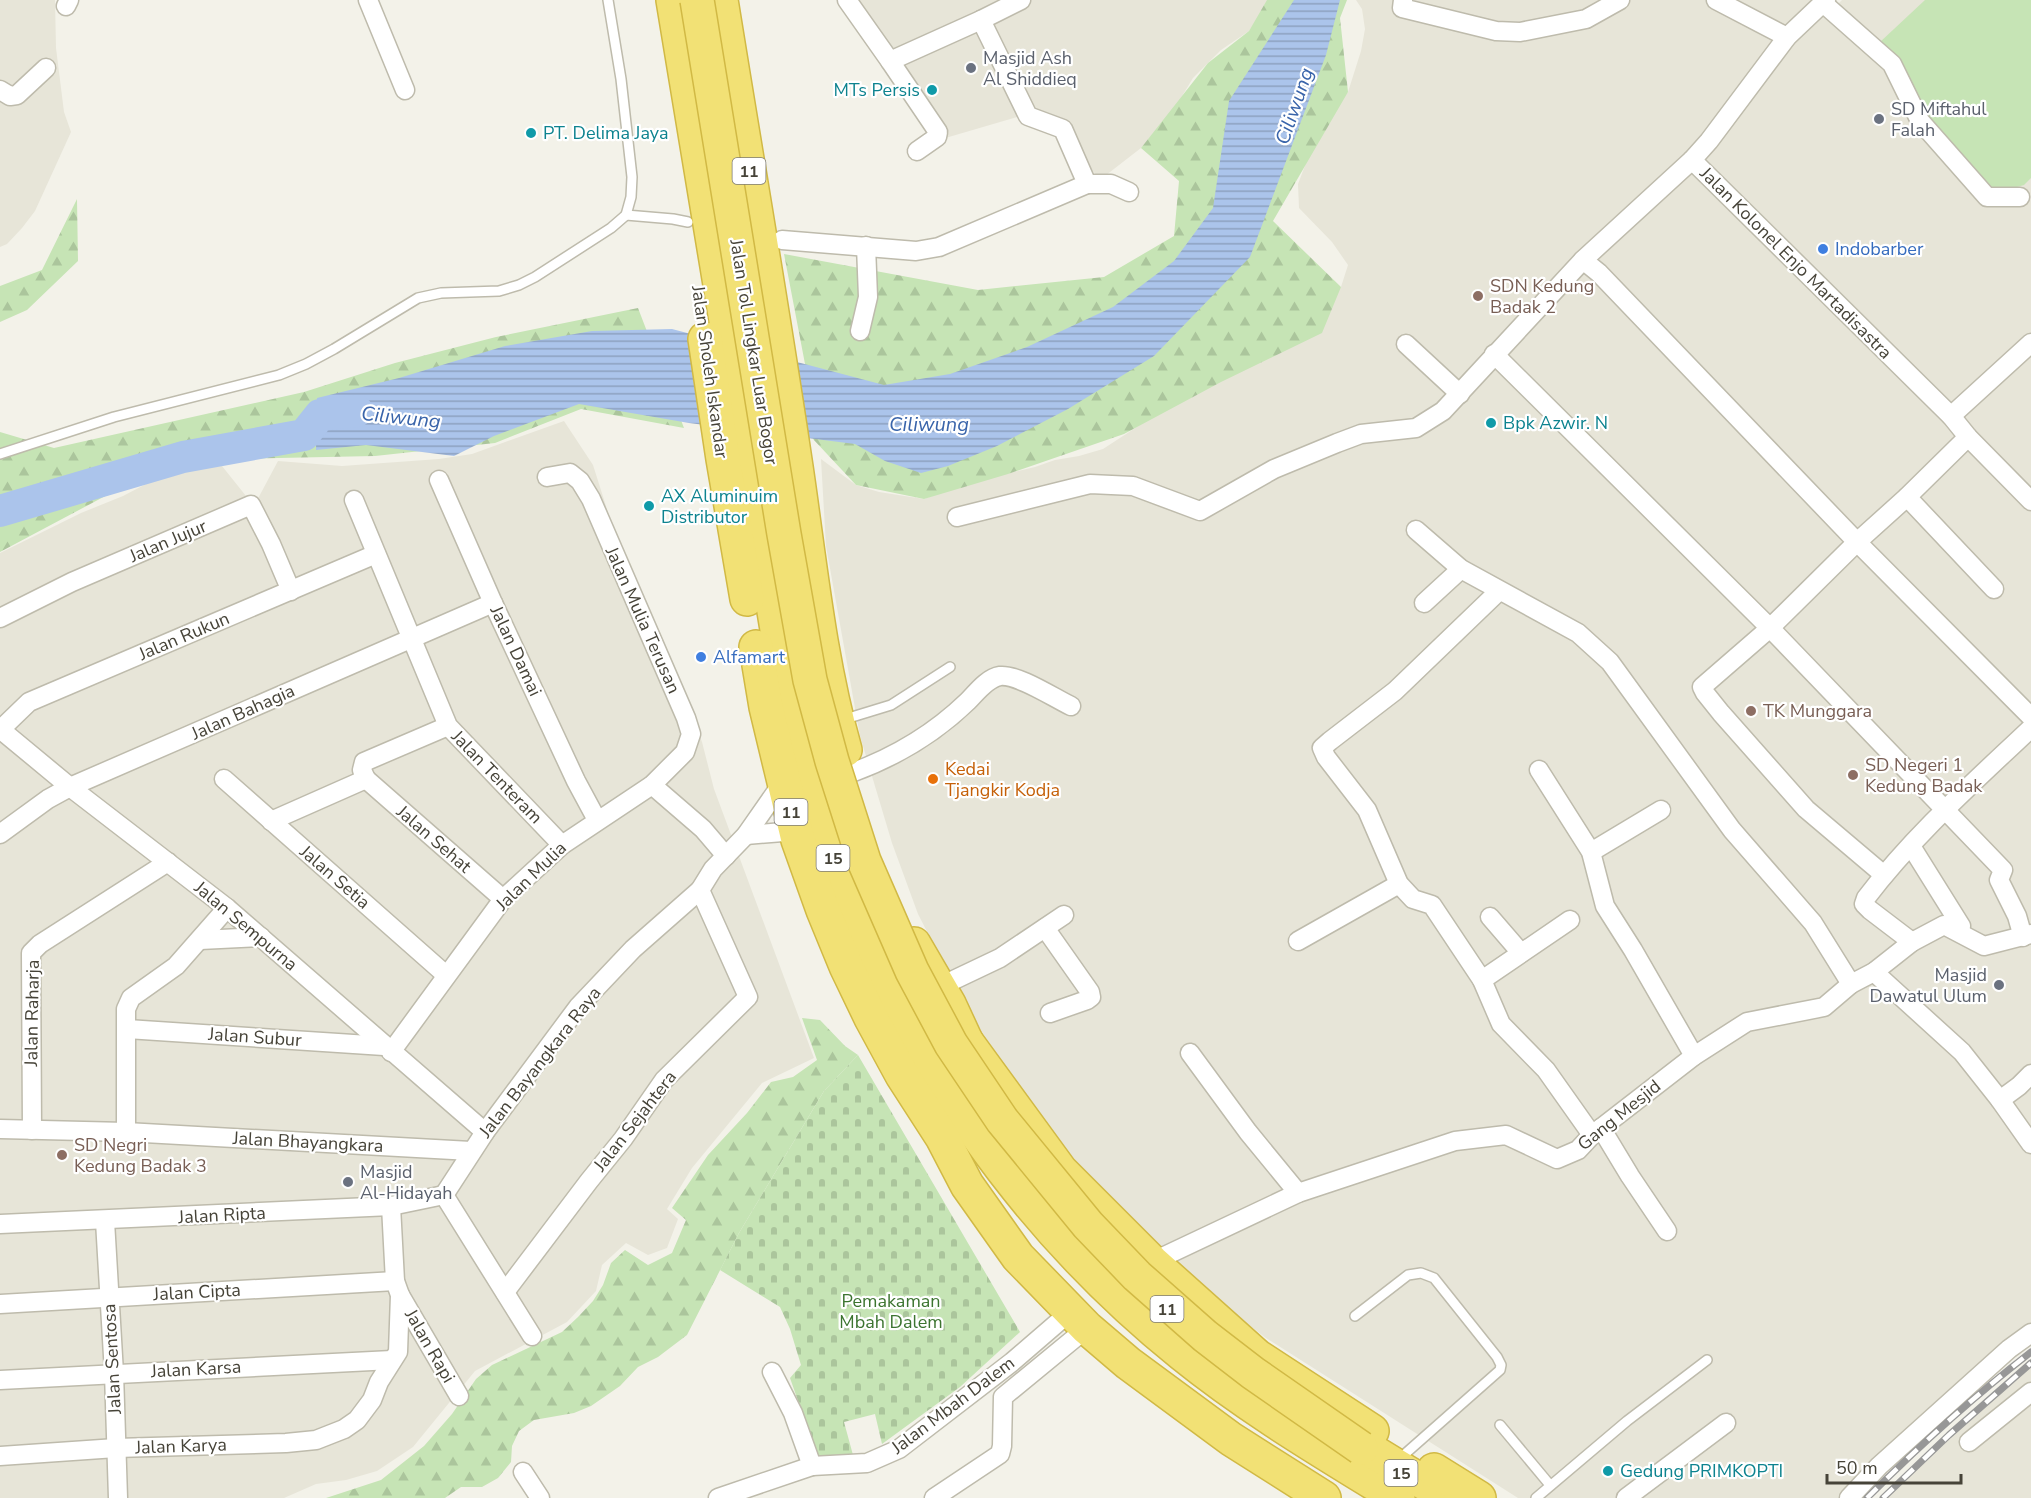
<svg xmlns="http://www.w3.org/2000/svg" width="2031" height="1498" font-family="'Nunito Sans',sans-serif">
<defs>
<pattern id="forest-firs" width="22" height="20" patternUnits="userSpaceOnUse" patternTransform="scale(1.5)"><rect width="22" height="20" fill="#c6e4b5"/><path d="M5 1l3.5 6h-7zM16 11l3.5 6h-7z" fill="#abc59c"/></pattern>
<pattern id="cemetery-stones" width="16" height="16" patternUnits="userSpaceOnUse" patternTransform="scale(1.5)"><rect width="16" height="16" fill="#c6e4b5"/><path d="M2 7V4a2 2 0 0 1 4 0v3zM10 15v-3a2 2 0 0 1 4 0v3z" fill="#abc59c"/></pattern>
<pattern id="water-rules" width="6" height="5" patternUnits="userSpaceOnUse" patternTransform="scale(1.5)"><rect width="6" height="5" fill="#abc4eb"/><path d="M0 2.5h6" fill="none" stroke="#8da1bf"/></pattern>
</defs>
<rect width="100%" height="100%" fill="#f3f2e9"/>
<g fill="#e7e5d8">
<path d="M0,0h55l1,48 8,64 7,20 -36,79 -13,17 -15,16 -7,3z"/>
<path d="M847,0h423l-21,31 -28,19 -28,28 -17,28 -35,42 -40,31 -70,-66 -89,26z"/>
<path d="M1356,0h462l13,11 11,-11h189v1340l-90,77 -83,81h-340l-252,-160 -46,-35 -81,-76 -99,-101 -38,-48 -84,-164 -26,-71 -32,-107 -34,-190 -5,-87 35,26 23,7 45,7 40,-15 71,-17 20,-7 24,-4 24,-7 40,-26 198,-136 7,-22 -16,-23 -33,-34 -1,-24 21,-55 29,-37 13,-41 4,-22 -3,-20z"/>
<path d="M564,421l29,44 19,60 70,165 20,52 12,47 100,269 -52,25 -70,85 -25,41 11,10 -11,29 -19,7 -22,-12 -24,22 -6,26 -29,31 -92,49 -62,76 -36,24 -31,9 -30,4 -32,14h-284v-945l81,-40 42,-17 48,-25 51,-5 32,40 24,-45 64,5 97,-7 33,-5z"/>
<path d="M2031,1364v134h-147l74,-71z"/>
</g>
<g fill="url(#forest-firs)">
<path d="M1267,0h80l-7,18 8,74 -75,129 68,66 -19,46 -101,49 -97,52 -116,40 -84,25 -68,-14 -43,-46 -8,-75 -21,-110 194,36 126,-13 70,-41 5,-55 -38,-33 67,-85 41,-32z"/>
<path d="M77,199l1,62 -51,49 -27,12v-36l42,-16z"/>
<path d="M638,308l46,120 -103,-19 -86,34 -120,13 -202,4 -173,92v-120l54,16 250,-56 91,-29 101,-26z"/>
<path d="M802,1018l18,2 25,26 13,9 -34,36 -85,142 -52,102 -29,22 -20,10 -18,19 -29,20 -17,7 -40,7 -15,11 -7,15 -1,16 -13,16 -16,9h-21l-16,11h-119l55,-18 43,-34 28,-32 24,-35 16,-14 70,-33 16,-15 15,-16 10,-16 8,-22 14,-13 23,15 24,-12 14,-33 -14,-12 36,-53 39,-42 24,-31 22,-5 24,-17z"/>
</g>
<path fill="url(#cemetery-stones)" d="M858,1055l162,277 -60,55 -78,57 -7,-30 -31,8 9,33 -35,3 -28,-80 11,-13 -11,-36 -10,-22 -60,-37 19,-37 85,-142z"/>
<path fill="#c6e4b5" d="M1925,0h106v178l-7,7 -21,6 -18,-5 -44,-49 -62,-94z"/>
<path fill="url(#water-rules)" d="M1294,0h46l-14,55 -76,202 -96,99 -86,53 -71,37 -49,20 -27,7 -36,-12 -30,-17 -166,-21 -110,-19 -85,32 -40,20 -88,-11 -50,5 1,-52 82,-20 106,-32 87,-15 80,-2 212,56 66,-11 77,-27 86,-40 61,-46 39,-53 16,-107z"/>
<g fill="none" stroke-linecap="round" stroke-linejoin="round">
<path stroke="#abc4eb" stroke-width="32" d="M0,511l183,-54 121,-22 16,-20 37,-4"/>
<defs>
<g id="lane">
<path d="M608,0l13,79 11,98 -1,20 -5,18 47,4 15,3"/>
<path d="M0,454l114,-37 165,-42 27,-11 28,-15 84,-51 23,-5 58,-2 20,-6 16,-8 76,-49 15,-13"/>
<path d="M842,720l49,-15 59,-38"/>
<path d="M1355,1316l53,-41 13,-2 13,5 63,79 4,8 -1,5 -94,83"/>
<path d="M1500,1425l50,60"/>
<path d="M1536,1498l91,-77 80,-61"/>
</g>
<g id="street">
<path d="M368,0l37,90"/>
<path d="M847,0l43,61 91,-41 40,-20"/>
<path d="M1403,0l-1,8 94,23 24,1 66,-13 34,-19"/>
<path d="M1716,0l71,37"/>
<path d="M1823,3l69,61 28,57 67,76h33"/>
<path d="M66,6l3,-6"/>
<path d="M890,61l48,71 -1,5 -20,14"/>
<path d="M0,90l10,6 7,-1 29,-27"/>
<path d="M1692,160l259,256 17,21 63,64"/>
<path d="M1087,184h24l18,8"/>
<path d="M782,240l134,11 23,-4 148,-63 -24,-55 -35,-13 -47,-96"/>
<path d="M1583,260l16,13 258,269 174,175"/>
<path d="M860,331l8,-34 -2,-51"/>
<path d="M1406,344l54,50"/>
<path d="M1494,354l276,274 233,242 -4,10 18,36 6,21"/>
<path d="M1951,416l80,-73"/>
<path d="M439,480l54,123 83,178 21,39"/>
<path d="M1907,497l87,92"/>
<path d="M354,500l94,226 114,119"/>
<path d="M957,517l133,-33 43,2 67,25 74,-42 63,-26 24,-9 55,-6 27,-17 140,-151 109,-100 17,-19 78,-104 39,-37"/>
<path d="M1416,530l45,39 117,64 32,29 122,168 81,93 38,61"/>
<path d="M1499,591l-104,100 -65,50 -8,7 4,9 41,53 32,74 14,15 19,6 50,75 19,44 45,46 46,65"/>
<path d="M1424,603l37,-34"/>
<path d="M0,618l72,-36 179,-77 20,39 20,47"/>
<path d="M0,729l70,58 157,121 258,224"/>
<path d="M0,730l29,-28 347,-148"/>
<path d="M1539,770l52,82 14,54 28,44 61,106"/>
<path d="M851,773c44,-16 83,-39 117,-72 8,-8 19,-23 32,-25 18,-2 54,22 71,30"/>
<path d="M224,779l222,196"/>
<path d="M366,779l137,120"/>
<path d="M652,785l51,44 23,27"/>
<path d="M271,821l95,-42 -4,-9 2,-8 84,-36"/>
<path d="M0,834l48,-35 22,-12 423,-184"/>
<path d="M746,835l37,-3 15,8"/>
<path d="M1911,846l50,80 -2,6"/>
<path d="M1591,852l70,-42"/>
<path d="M1884,875l-78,-66 -85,-96 -16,-20 -3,-6 68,-59 87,-86 50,-45 61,-60"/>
<path d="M1490,917l31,36"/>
<path d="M1045,928l45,64 1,5 -4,3 -37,13"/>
<path d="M200,940l61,-3"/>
<path d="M1298,941l101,-57"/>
<path d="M1912,942l-42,-32 -6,-6 2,-6c48,-63 108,-116 165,-170"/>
<path d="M1874,972l88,80 38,48 31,44"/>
<path d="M1482,980l88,-60"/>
<path d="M939,987l61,-29 64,-43"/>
<path d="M127,1029l257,17"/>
<path d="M391,1052l112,-153 59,-54 90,-60 33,-33 6,-18 -5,-16 -95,-219 -11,-18 -10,-8 -23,4"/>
<path d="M1190,1053l58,79 50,61"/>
<path d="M2000,1100l19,-14 12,-12"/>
<path d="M1601,1128l29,48 37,55"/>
<path d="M0,1129l126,3 345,19"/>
<path d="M32,1130l-1,-177 9,-9 128,-82"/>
<path d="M126,1132v-123l5,-11 45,-32 51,-58"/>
<path d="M444,1195l41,-63 93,-125 55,-58 67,-59 13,-21 33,-34 37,-53"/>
<path d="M444,1195l88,141"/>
<path d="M105,1221l9,152 4,125"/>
<path d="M0,1224l391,-18 53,-11"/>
<path d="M1152,1262l146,-69 157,-52 51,-6 51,24 21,-9 14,-15 102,-79 53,-34 77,-15 27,-23 23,-12 38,-30 32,-17 40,21 47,-12"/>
<path d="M505,1292l84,-111 34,-42 41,-59 84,-83 -48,-107"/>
<path d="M400,1295l59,101"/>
<path d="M0,1304l395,-23"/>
<path d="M772,1372l21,41 19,53"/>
<path d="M0,1380l392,-20"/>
<path d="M1969,1442l62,-50"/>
<path d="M0,1456l116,-8 170,-5 30,-3 28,-11 13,-9 15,-20 7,-18 19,-30 2,-57 -5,-14 -4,-75"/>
<path d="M523,1472l17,26"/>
<path d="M718,1498l94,-32 55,-3 32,-14 113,-87 58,-50"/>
<path d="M934,1498l66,-44 2,-8 1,-49 84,-69"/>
<path d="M1626,1498l100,-75"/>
<path d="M1849,1498l30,-32 130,-117 22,-16"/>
</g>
<g id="highway">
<path d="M673,0l113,684c14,62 28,125 51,184 72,191 186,358 345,486 68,55 143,99 216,144"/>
<path d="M721,0c25,156 52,311 75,467 14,95 23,191 49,283"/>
<path d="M705,339l18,120 24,140"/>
<path d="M756,647l10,60 32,133 25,70 23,56 25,52 31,57 40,62 25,48 51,72 69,71 41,35 103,76 93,59"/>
<path d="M914,944l35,60 25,54"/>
<path d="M966,1041l95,130 91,91 105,94 115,75"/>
<path d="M1338,1430l111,68"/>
<path d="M1434,1470l45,28"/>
</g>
</defs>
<use href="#lane" stroke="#bebbac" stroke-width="12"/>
<use href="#street" stroke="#bebbac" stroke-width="21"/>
<use href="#highway" stroke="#d1b945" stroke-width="36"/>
<use href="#lane" stroke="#fff" stroke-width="9"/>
<use href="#street" stroke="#fff" stroke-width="18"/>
<use href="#highway" stroke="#f2e175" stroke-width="33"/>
<defs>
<g id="rail">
<path d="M1867,1498c52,-52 106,-101 164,-146"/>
<path d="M1883,1498l66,-63 82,-72"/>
</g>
</defs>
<use href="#rail" stroke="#979797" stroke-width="7"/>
<use href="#rail" stroke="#fff" stroke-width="4.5" stroke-dasharray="14" stroke-linecap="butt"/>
<defs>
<path id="highway-bridge" d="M697,0l87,534 26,146 22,81 32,100 48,110 39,73 51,76 86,105 49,51 68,60 48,37 108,75"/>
</defs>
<use href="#highway-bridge" stroke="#d1b945" stroke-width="36" stroke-linecap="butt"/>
<use href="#highway-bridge" stroke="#f2e175" stroke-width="33"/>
</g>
<g fill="#6b7280" stroke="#fff" stroke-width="2">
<circle cx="971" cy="68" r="6"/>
<circle cx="1879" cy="119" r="6"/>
<circle cx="1999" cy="985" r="6"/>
<circle cx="348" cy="1182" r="6"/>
</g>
<g fill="#0f9aa8" stroke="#fff" stroke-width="2">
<circle cx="932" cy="90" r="6"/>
<circle cx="531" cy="133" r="6"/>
<circle cx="1491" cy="423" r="6"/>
<circle cx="649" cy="506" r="6"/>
<circle cx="1608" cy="1471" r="6"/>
</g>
<g fill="#3f7fe0" stroke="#fff" stroke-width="2">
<circle cx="1823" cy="249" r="6"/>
<circle cx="701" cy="657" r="6"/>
</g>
<g fill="#8d6e63" stroke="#fff" stroke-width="2">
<circle cx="1478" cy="296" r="6"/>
<circle cx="1751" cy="711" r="6"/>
<circle cx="1853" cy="775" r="6"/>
<circle cx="62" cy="1155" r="6"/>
</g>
<circle fill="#e8710a" stroke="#fff" stroke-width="2" cx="933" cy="779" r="6"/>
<g text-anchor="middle" stroke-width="4.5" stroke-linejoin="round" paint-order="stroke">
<g fill="#fff" stroke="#7e7b74" stroke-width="1.5">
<rect x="732.5" y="158" width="33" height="26" rx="4.5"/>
<rect x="774.5" y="799" width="33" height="26" rx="4.5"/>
<rect x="816.5" y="845" width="33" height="26" rx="4.5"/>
<rect x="1150.5" y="1296" width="33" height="26" rx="4.5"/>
<rect x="1384.5" y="1460" width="33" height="26" rx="4.5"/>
</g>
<g font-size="16" font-weight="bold" fill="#464338">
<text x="749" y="177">11</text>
<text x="791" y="818">11</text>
<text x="833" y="864">15</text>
<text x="1167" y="1315">11</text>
<text x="1401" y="1479">15</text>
</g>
<g font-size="18" fill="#5b616d" stroke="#fff" text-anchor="start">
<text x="983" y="64">Masjid Ash<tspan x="983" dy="21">Al Shiddieq</tspan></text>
<text x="1891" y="115">SD Miftahul<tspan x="1891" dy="21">Falah</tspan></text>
<text x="1987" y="981" text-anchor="end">Masjid<tspan x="1987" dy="21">Dawatul Ulum</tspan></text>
<text x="360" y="1178">Masjid<tspan x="360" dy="21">Al-Hidayah</tspan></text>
</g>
<g font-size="18" fill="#0d838f" stroke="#fff" text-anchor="start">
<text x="920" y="96" text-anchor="end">MTs Persis</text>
<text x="543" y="139">PT. Delima Jaya</text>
<text x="1503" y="429">Bpk Azwir. N</text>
<text x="661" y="502">AX Aluminuim<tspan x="661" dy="21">Distributor</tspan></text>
<text x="1620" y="1477">Gedung PRIMKOPTI</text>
</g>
<g font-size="18" fill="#366cbe" stroke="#fff" text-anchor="start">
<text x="1835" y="255">Indobarber</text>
<text x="713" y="663">Alfamart</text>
</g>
<g font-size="18" fill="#464338" stroke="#fff">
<text transform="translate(1796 263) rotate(45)" y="6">Jalan Kolonel Enjo Martadisastra</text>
<text transform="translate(754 352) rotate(81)" y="6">Jalan Tol Lingkar Luar Bogor</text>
<text transform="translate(710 372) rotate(82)" y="6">Jalan Sholeh Iskandar</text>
<text transform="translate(168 541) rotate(-23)" y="6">Jalan Jujur</text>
<text transform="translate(643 620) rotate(66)" y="6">Jalan Mulia Terusan</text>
<text transform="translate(184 636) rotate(-23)" y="6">Jalan Rukun</text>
<text transform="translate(516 651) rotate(65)" y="6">Jalan Damai</text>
<text transform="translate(243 712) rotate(-24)" y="6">Jalan Bahagia</text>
<text transform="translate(497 777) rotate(46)" y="6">Jalan Tenteram</text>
<text transform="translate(434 839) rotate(41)" y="6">Jalan Sehat</text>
<text transform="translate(531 876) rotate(-44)" y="6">Jalan Mulia</text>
<text transform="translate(335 877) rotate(41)" y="6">Jalan Setia</text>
<text transform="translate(246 926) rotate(40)" y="6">Jalan Sempurna</text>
<text transform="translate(32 1013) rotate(-89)" y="6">Jalan Raharja</text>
<text transform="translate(255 1037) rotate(4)" y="6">Jalan Subur</text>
<text transform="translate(540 1062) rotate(-52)" y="6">Jalan Bayangkara Raya</text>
<text transform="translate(1619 1115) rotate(-39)" y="6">Gang Mesjid</text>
<text transform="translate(635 1121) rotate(-52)" y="6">Jalan Sejahtera</text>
<text transform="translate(308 1142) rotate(3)" y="6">Jalan Bhayangkara</text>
<text transform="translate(222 1215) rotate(-3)" y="6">Jalan Ripta</text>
<text transform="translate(197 1292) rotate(-3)" y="6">Jalan Cipta</text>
<text transform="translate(430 1346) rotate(60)" y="6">Jalan Rapi</text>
<text transform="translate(112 1359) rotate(-93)" y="6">Jalan Sentosa</text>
<text transform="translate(196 1369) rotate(-3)" y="6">Jalan Karsa</text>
<text transform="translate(953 1405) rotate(-37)" y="6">Jalan Mbah Dalem</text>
<text transform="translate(181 1446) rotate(-2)" y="6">Jalan Karya</text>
</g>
<g font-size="18" fill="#785e54" stroke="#fff" text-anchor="start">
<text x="1490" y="292">SDN Kedung<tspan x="1490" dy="21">Badak 2</tspan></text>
<text x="1763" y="717">TK Munggara</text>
<text x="1865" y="771">SD Negeri 1<tspan x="1865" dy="21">Kedung Badak</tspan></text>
<text x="74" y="1151">SD Negri<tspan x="74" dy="21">Kedung Badak 3</tspan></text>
</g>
<g font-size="18" fill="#c56008" stroke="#fff" text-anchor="start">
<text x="945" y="775">Kedai<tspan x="945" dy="21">Tjangkir Kodja</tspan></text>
</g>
<g font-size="18" fill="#3c7430" stroke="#fff">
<text x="891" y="1307">Pemakaman<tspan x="891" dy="21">Mbah Dalem</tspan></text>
</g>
<g font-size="20" font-style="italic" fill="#3964aa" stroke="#fff">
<text transform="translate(1294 106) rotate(-71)" y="7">Ciliwung</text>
<text transform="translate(401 417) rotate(6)" y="7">Ciliwung</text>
<text x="929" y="431">Ciliwung</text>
</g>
</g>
<path d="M1827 1474v9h134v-9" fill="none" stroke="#464338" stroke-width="3"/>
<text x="1836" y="1474" font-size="18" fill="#464338" stroke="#ffffff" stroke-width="4.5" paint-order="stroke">50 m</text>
</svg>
